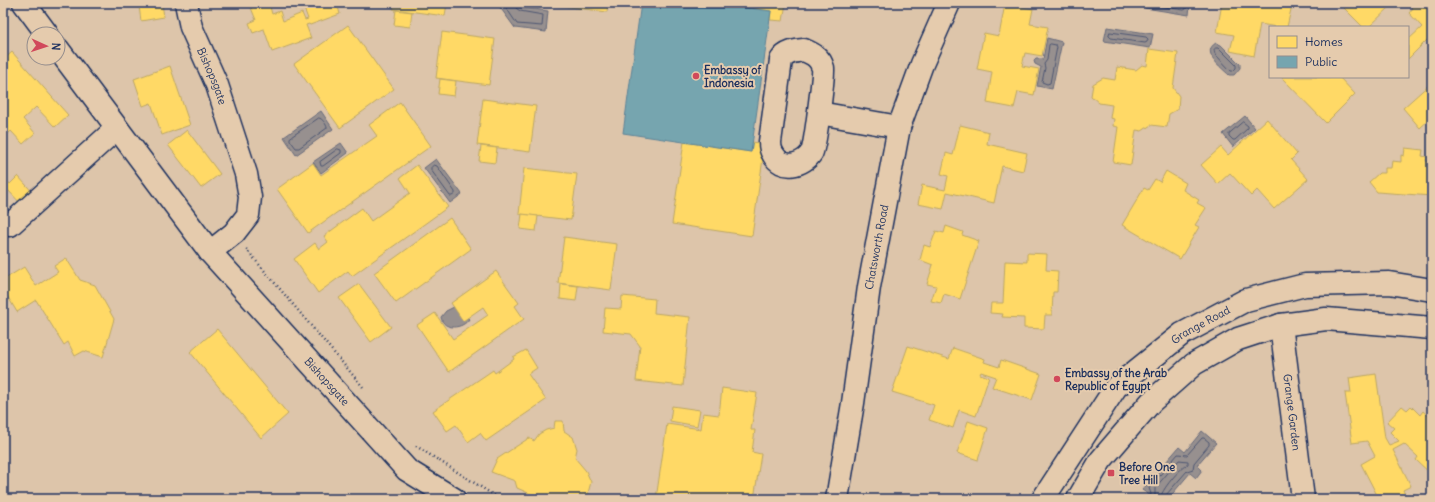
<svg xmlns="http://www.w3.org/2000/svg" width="1435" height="502" font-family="Delius,sans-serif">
<rect width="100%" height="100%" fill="#ddc5aa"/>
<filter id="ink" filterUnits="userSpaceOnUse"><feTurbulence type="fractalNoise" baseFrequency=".025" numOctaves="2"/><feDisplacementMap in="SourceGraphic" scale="8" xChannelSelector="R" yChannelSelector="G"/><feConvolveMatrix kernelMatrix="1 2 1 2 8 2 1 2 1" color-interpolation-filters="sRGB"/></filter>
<g filter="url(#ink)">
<g fill="#97908f" stroke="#65697b">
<path d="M500,3h20v4l28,4 -2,21 -31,-4 -16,-22z"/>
<path d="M1146,3h33l11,2 -1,10 -44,-7z"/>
<path d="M1107,27l46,7 -3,14 -46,-7z"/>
<path d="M1047,38l15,4 -10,47 -15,-3 4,-19 -6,-3 -1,-3 2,-2h7z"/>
<path d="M1216,43l5,2 19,19v4l-6,7h-5c-7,-7 -29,-23 -13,-32z"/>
<path d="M321,111l12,18 -37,26 -12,-18z"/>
<path d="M1245,116l10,12 -22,19 -10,-13z"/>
<path d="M341,143l7,10 -27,20 -8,-11z"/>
<path d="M436,159l26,35 -12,9 -26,-35z"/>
<path d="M454,307l15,12c-6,10 -26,12 -28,-2l5,-6z"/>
<path d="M1202,431l14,12 -19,22 5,5 -6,8 -6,-5 -22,26h-24l4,-5 -6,-4 37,-43 6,5z"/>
</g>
<g fill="#ffd966" stroke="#bba664">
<path d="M158,3h4l2,14 -23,4 -2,-15z"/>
<path d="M249,3h20l3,11 8,-3 3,10 19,-8 3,7 3,-1 -6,-16h35l3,11 -30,11 -1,-1 -3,1 5,13 -39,14 -8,-23 -11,4 -4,-10 7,-3z"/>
<path d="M394,3h53l-2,13 -52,-7z"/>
<path d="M539,3h69l-1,9z"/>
<path d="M714,3h72l-3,18 -13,-1 1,-9z"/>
<path d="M1222,3h60l10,2 -5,22h-10l-17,-3 -6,32 -24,-5 4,-16 -17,-3z"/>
<path d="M1347,3h47l-25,24h-6l-20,-20z"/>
<path d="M1408,3h24v34l-1,-1 -23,23v-19l14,-13 -13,-14 4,-5z"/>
<path d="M1005,4l28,5 -3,15 18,3 -6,29 -17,-3 -3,13 17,3 -5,26 -16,-3 -4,16 -27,-5 5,-31 -15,-3 7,-36 15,3z"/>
<path d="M396,10l16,2 -2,15 -16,-2z"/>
<path d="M348,25l46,64 -54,39 -46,-64z"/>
<path d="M442,32l53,7 -6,46 -53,-7z"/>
<path d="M1149,49l29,4 -5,35 6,8 -1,13 -9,5 -2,13 -16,-2 -9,6 -6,-1 -5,35 -18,-3 5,-35 -5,-1 1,-7 -4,-1 2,-13 -13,-2 -8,-7 2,-12 10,-6 12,2 2,-13 19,3 6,-5 5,1z"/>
<path d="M12,52l56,63 -13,12 -19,-20 -13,12 12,14 -12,11 -12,-13 -8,8v-79z"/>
<path d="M170,66l20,59 -28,10 -11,-32 -8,3 -9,-27z"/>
<path d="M1281,77h58l16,17 -29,29z"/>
<path d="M440,79l16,2 -2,15 -16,-2z"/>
<path d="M1431,83l1,34 -12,11 -17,-20z"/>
<path d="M483,99l53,7 -6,46 -53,-7z"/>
<path d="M400,102l31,44 -123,87 -31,-44 36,-26 8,12 56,-39 -8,-11z"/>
<path d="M1267,119l30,35 -6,6 17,19 -34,30 -17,-19 -6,6 -21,-23 -12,11 -17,-19 20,-18 7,8z"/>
<path d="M960,125l29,7 -2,12 40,9 -4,18 -21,-5 -8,37 -47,-11 -4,17 -25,-5 4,-19 23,5 3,-14 -7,-2 5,-21 7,2z"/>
<path d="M187,130l33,44 -19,14 -33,-43z"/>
<path d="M684,142l67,10 1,-10 13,2 -13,92 -80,-12z"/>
<path d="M481,146l16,2 -2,15 -16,-2z"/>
<path d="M1405,148l18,2 -1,6 5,1 -1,4 6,1v34l-55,-4 -8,-10 10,-9h6v-5h6l1,-7 9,1v-7l3,1z"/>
<path d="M417,165l31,42 -96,69 -4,-5 -30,22 -24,-34 21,-16 4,6 9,-7 -4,-6 38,-28 9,13 39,-28 -10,-15z"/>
<path d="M524,168l53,6 -6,46 -52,-6z"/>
<path d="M1166,171l20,12 -3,7 16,10 -2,3 9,5 -11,17 4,2 -19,32 -58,-34 22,-37 4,2 7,-11 5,3z"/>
<path d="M3,176l7,8 8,-8 17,19 -12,11 -17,-18 -3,3z"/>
<path d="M522,214l16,2 -2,15 -16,-2z"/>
<path d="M450,218l21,31 -75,54 -22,-30z"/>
<path d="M946,226l17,6 -1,3 17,6 -19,58 -16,-5 -3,9 -10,-2 5,-15 -9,-2 6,-19 -13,-5 4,-15 6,2 6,-16 8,2z"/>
<path d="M564,237l53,7 -6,46 -53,-7z"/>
<path d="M1027,253l20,1 -1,16 12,1 -1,21h-4l-1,23h-7l-1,14 -20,-1v-10l-22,-1 1,-3 -13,-1 1,-10h12l2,-42 22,1z"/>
<path d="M66,258l14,22 15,5 19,34 -11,38 -19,-6 -9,5 -7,-14 -4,3 -28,-45 -19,12 -14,-23v-9l21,-13 12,19 22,-14 -4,-6z"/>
<path d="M496,271l23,32 -4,3 9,13 -75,53 -32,-47 18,-12 18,26 35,-24 -5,-8 -20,14 -12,-18z"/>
<path d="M359,284l32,43 -20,15 -32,-44z"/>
<path d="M561,284l17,2 -2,15 -16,-2z"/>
<path d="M622,296l33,3 -1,14 36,4 -7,69 -47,-5 4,-35 -9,-12 -28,-3 2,-23 16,1z"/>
<path d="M217,329l71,85 -27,24 -71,-86z"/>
<path d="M908,346l41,13 4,-11 32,11 -1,3 15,5 2,-7 40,14 -9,26 -40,-13 4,-10 -15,-5 -1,2 9,3 -13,39 -17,-6 -6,18 -24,-8 5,-15 -42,-13z"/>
<path d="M526,350l11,18 -9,6 18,26 -60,41 -6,-8 -12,9 -12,-17 -9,6 -14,-20 60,-41 2,3 19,-14 -1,-2z"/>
<path d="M1376,374l9,64 4,7 10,-4 -9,-9 4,-4 -7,-6 15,-16 5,4 4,-4 9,9 3,-4 9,8v56l-16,-15 2,-3 -14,-13 -11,6 18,36 -8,4 4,9h-24l-1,-4 -4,2 -17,-33 14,-8 -8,-15 -15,2 -7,-50h6l-2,-15z"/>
<path d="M722,388l35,5 -6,37h4l-3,22 9,2 -7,45h-98l11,-75 34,5 2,-16 16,2z"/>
<path d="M672,406l28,4 -3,16 -27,-5z"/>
<path d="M555,421h8l1,10 9,6 4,12 -2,9 11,13 5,11 -3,11 7,5 -1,1h-52l-25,-11 -2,-7 -24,-9 6,-13 32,-21 5,3 5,-7 7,-4 8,-2z"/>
<path d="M968,421l20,7 -10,32 -21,-7z"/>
</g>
<path fill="#76a5af" stroke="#5b8297" d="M641,3h73l57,8 -20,141 -128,-19z"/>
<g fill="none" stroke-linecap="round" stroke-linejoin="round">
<g stroke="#4d5672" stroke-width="1">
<path d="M503,3l14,21 25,2 1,-11 -23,-4 -4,-3v-5"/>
<path d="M1149,3l2,2 33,5 2,-1v-6"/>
<path d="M1110,32l36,5 2,2 -1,3 -2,1 -34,-5 -2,-2z"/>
<path d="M1051,44l5,1 1,2 -7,36 -3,1 -5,-2 3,-14 -1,-4 3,-4 2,-15z"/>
<path d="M1216,48h3l17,17v3l-3,3h-2l-16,-17 -1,-4z"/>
<path d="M319,118c3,0 8,7 8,10l-28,20h-3l-6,-8v-2z"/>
<path d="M1243,122l5,4v2l-13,12h-2l-4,-4v-2z"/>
<path d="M338,149l3,1v3l-18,13h-2l-1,-4z"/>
<path d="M434,165l3,1 18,26v2l-3,2h-2l-19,-26v-2z"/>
<path d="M1149,499l2,-5 -2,-6 29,-34 9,1 15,-17h2l5,4v3l-15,18 -1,6 -6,2 -21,24 -1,4"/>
<path d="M1155,499v-11l24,-28 9,1v3c-8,4 -27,26 -28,35"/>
</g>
<defs>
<g id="minor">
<path d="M24,3l23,31"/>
<path id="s1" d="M186,3l5,24 26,58 29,89 4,23 -2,18 -14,18 -24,19"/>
<path id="s2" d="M58,49l152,203 197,218 47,29"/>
<path d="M804,50c9,4 16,7 19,18 1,6 -8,80 -11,84 -9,14 -30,19 -39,2 -2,-3 -3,-8 -3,-12l11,-82c5,-8 14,-9 23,-10z"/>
<path d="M819,113l80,14"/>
<path d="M10,225l107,-97"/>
<path id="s3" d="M1281,325l22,174"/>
<path id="s4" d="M837,499l16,-96 16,-116 30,-160 23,-63 27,-61"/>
</g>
<g id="major">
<path id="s5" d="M1043,499l73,-112 66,-53 64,-34 59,-15 84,-2 43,7"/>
<path d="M1078,499l23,-39 50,-58 43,-38 44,-25 43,-14 45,-6 106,9"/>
</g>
</defs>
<use href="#minor" stroke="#1b2f5e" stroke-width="25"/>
<use href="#major" stroke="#1b2f5e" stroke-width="25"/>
<g stroke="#1b2f5e" stroke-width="2.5" stroke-dasharray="1 3" stroke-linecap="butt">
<path d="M246,249l117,138"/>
<path d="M416,446l84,53"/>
</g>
<use href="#minor" stroke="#e5cbad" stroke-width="22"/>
<use href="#major" stroke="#e5cbad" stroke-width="22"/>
</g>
</g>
<g fill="#d1495b" stroke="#e5cbad" stroke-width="1.5">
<circle cx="696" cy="76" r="4"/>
<circle cx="1057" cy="379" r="4"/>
<rect x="1107" y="469" width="8" height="8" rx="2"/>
</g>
<g text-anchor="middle" stroke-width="4" stroke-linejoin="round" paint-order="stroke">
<g font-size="11" font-weight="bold" fill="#1b2f5e" stroke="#e5cbad" text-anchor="start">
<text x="704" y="74">Embassy of<tspan x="704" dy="13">Indonesia</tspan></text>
<text x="1065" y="377">Embassy of the Arab<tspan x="1065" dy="13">Republic of Egypt</tspan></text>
<text x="1119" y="471">Before One<tspan x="1119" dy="13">Tree Hill</tspan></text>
</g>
<g font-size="11" fill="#1b2f5e" stroke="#e5cbad">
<text dy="4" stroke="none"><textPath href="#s1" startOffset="78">Bishopsgate</textPath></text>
<text dy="4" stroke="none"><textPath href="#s4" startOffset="255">Chatsworth Road</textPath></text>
<text dy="4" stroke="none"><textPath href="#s5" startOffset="239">Grange Road</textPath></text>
<text dy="4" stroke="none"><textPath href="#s2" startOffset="428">Bishopsgate</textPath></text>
<text dy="4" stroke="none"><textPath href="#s3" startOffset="88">Grange Garden</textPath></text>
</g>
</g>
<rect width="1435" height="502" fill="none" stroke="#e5cbad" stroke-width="16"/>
<rect x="8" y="8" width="1419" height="486" fill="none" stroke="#1b2f5e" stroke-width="1.5" filter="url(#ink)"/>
<rect x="1269" y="26" width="140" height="52" fill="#e5cbad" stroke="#948d8d"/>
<rect x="1277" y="36" width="20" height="12" fill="#ffd966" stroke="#948d8d"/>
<text x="1305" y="46" font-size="12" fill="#1b2f5e">Homes</text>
<rect x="1277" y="56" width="20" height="12" fill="#76a5af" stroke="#948d8d"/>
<text x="1305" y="66" font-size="12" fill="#1b2f5e">Public</text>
<g transform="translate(46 46) rotate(93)"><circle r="19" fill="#e5cbad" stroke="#948d8d"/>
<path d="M0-3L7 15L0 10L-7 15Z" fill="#d1495b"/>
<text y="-6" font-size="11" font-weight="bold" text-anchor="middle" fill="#1b2f5e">N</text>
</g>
</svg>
